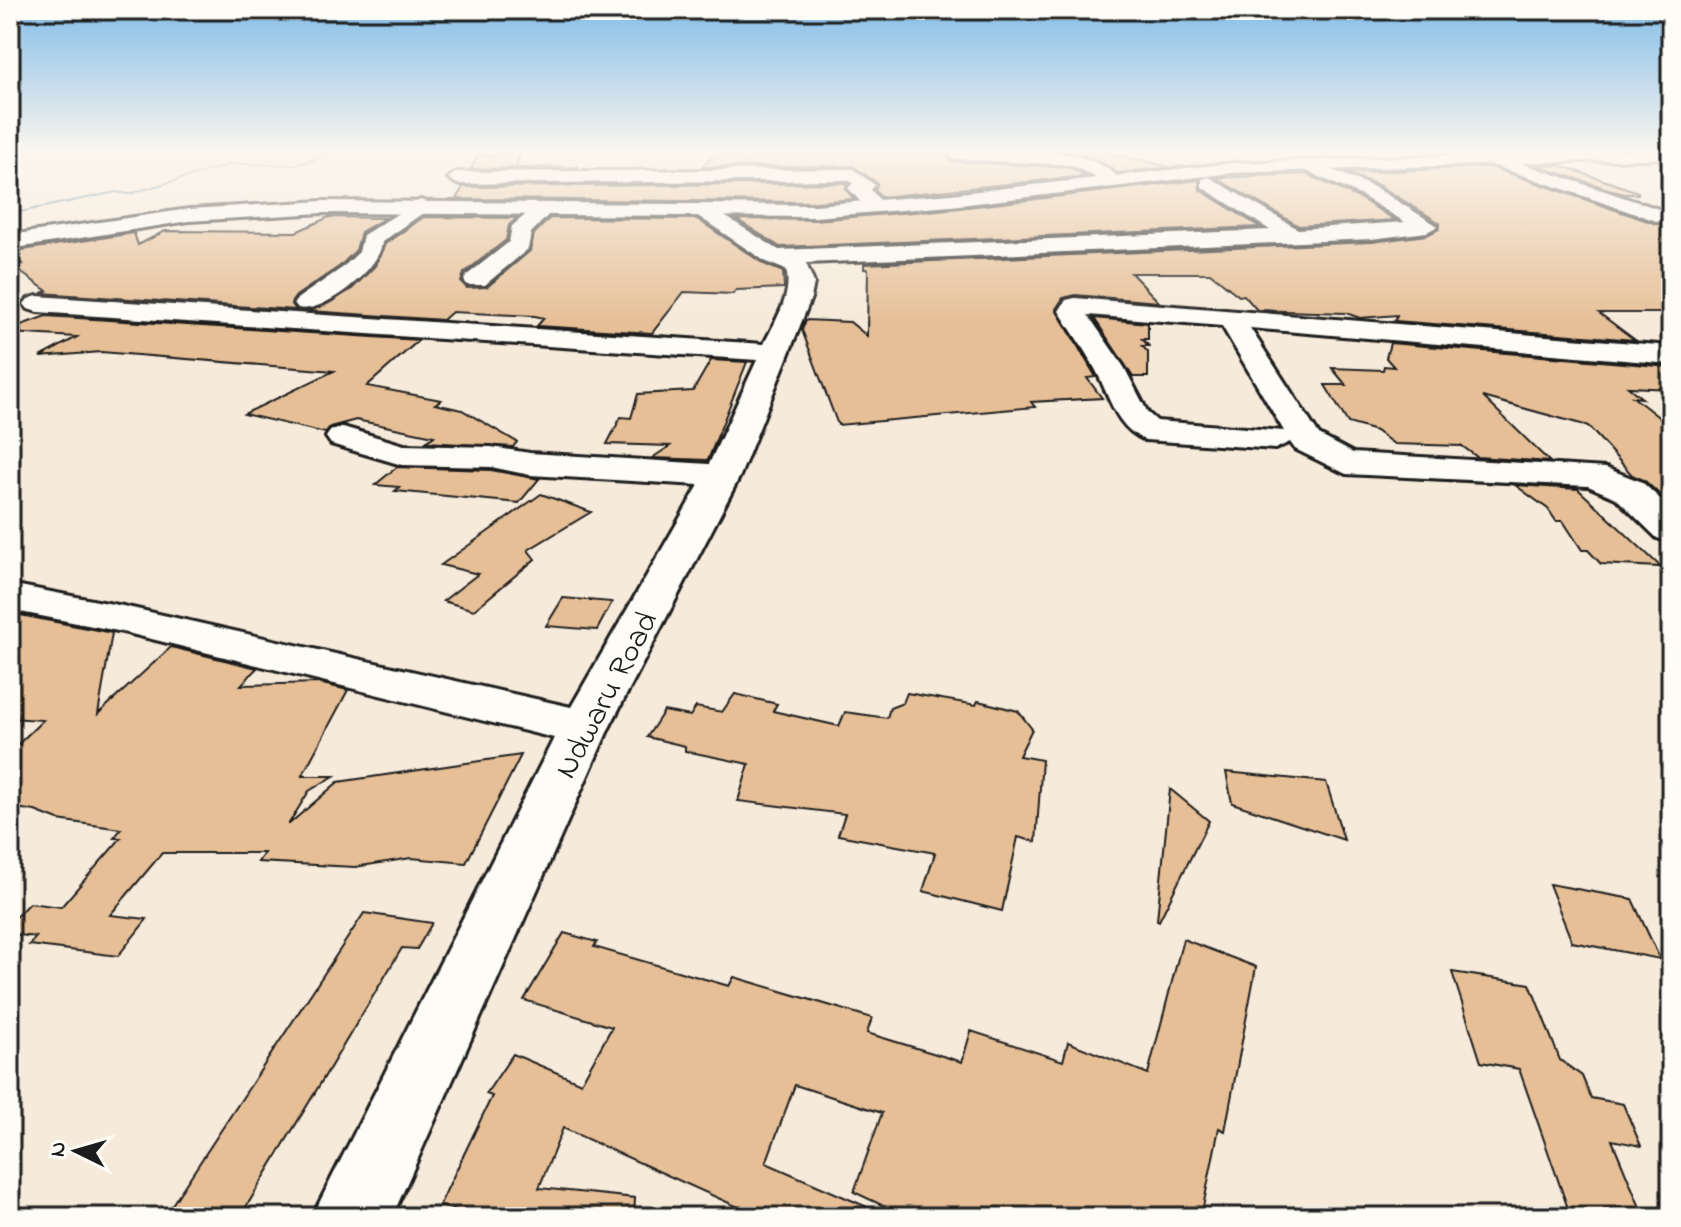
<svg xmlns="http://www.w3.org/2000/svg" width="1681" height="1227" font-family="'Indie Flower',sans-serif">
<rect width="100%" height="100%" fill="#f6eada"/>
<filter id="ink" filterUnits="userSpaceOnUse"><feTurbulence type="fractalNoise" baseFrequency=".0125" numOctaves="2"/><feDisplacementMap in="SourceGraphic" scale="16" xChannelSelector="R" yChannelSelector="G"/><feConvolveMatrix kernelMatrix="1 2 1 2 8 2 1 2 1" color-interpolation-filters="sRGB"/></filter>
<g filter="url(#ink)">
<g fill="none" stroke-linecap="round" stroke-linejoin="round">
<path fill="#5d8498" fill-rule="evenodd" d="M323,151h4l-2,7 -31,8 -62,-1 -103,30 -13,-2 -106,22v-2l106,-22 13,2 103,-30 62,1 28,-8z"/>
</g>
<g fill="#e6bf97" stroke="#1c1c1c" stroke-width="2">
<path d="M718,151h230l2,10 121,7 15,8 -205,21 -6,-7 2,-7 -24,-17 -151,1z"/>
<path d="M1068,151h34l68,16 -53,6 -28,-17z"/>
<path d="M520,154l-4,14 63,-1 -108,2 7,-14z"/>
<path d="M1559,165l79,27v2h-14l-87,-28z"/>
<path d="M1490,167l181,62v84h-72l36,27 -240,-19 2,-6 -37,3 -14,-5 -89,-3 -13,-15 -5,1 -29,-23h-79l28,29 -84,-7 -12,3 -7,11 40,68 -9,1 15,20 -71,4 4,5 -197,18 -36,-95 4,-10 44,2 17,14 1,-67h-4v-5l508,-22 55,-7 12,-6 1,-6 -62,-38 -31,-12z"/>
<path d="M1306,174l55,25 34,21 -96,6 -83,-48z"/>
<path d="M1199,180l1,10 60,37 -480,20 -44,-28 79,1 136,-11z"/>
<path d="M847,183l-1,7 8,9 -39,3 -359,-3 7,-12z"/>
<path d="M329,217l56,1 -24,14 -5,18 -16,16 -44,30 -5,7 5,7 -255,-17 6,-2 -35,-25 11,-2 -10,-7 8,-2 -5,-4 118,-18 4,12 27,-14 131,1z"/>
<path d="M424,217l93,1 -8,7 -3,15 -42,33 -3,9 6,6 20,-1 43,-36 4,-17 16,-16 147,1 67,45 19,8 1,16 -48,2 -3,4 -49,-2 -32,41 -115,-7 7,-8 -9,-2 -83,-4 -9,8 -133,-9 41,-21 24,-24 10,-22z"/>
<path d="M46,316l373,24 -52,46 74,14 -6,4 27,6 55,32 -4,5 -87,-5 8,-6 -78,-16 -26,7 -5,6 -81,-19 90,-43 -233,-19 -61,5 37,-20 -67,-4v-4z"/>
<path d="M1094,318l54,5v16h-6l7,7h-7l6,6v25h-15z"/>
<path d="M1390,343l280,24 1,22 -43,-2 14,11 -9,-1 38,30v78l-27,-25 -12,-5 -44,-49 -105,-29 67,65 -73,-5 -15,-11 -68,-2 -18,-13 -28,-8 -23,-38h21l-14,-17 51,2 1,-4 10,1 -8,-9z"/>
<path d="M711,360l36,2 -39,98 -56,-2 18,-12 -63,-2 14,-27 10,1 7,-24 55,-3z"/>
<path d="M397,467l94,3 48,9 -20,24 -124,-12 5,-4 -25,-2z"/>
<path d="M1515,485l63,4 83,78 -60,-3 -13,-14h-6l-19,-29h-7l-8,-12z"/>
<path d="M541,494l50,18 -63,38 7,9 -61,51 -31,-9 35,-27 -37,-9z"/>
<path d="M563,598l49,4 -15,28 -51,-4z"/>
<path d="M10,613l102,20 -14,81 73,-67 86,21 -16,17 77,-2 30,7 -46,86h32l-25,15 -21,34 50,-43 183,-27 -55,108 -55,-5 -56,9 -97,-5 6,-9h-102l-52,62 37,4 -29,37 -89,-11 7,-8 -26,-3v-11l19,-20 32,4 60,-69h-7l7,-9 -63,-9 -23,-9 -25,-4v-55l33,-32 -33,-2z"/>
<path d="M907,693l69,12 2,-4 40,10 14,18 -13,27 23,4 -6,82 -18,-5 -16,74 -79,-20 12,-38 -97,-18 7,-21 -107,-13 11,-37 -64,-13v-5l-38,-9 17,-26 26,5 6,-9 26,5 13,-18 42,10 -4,7 66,15 6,-14 42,6 3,-10 13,-5z"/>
<path d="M1226,772l100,10 18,58 -112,-37z"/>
<path d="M1170,789l39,32 -50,100 -2,-1z"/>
<path d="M1549,884l83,15 28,60 -88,-17z"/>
<path d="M364,913l68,10 -15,26 -15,-1 -162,269h-76z"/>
<path d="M564,933l33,9 -3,5 135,39 5,-9 138,41 -5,15 95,29 9,-31 92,30 5,-19 80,32 35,-135 73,28 -31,164 -6,-3 -18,89h-294l-53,-25 28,-79 -87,-28 -29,78 124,54h-130l-197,-89 -24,60 96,10 -1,19h-147l-48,-11 53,-110 -6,-2 27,-40 68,29 31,-56 -88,-27z"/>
<path d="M1452,972l78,12 30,76 22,16 9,22 32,6 18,42 -29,-6 32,77h-73l-52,-148 -38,-7z"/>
</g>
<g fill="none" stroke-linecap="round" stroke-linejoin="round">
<defs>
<g id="minor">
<path d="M951,151c49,0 136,-11 171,30l-9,6 -41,-22 -115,-6 -6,-1z"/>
<path d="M1493,154l178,59v13l-184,-63v-8z"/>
<path d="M1308,160l68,28 62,38 -11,6 -55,7 -566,24 8,20 -3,15 -71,178 -131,252 -217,489h-80l242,-479 -431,-106 -113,-22v-26l113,22 448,101 128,-222 -169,-10 -39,-8 -89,-2 -71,-21 -5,-7 5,-7 12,-3 61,18 87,2 39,6 179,11 48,-104 -720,-48 -9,-3 -4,-5 4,-5 9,-3 727,48c11,-23 29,-49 22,-74l-20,-8 -68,-46 -3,-4 3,-4h14l67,42 491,-20 -68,-43v-8l7,-2 89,52 107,-7 -43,-26 -60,-27 -3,-4z"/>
<path d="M853,169l22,16 -4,5 15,17 -3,4h-14l-21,-23 5,-5 -5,-3 -391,4 -9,-6 9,-6z"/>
<path d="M420,200l7,2 3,4 -3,4 -45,32c-1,26 -59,73 -84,66l-4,-5 4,-5 44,-30 17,-16 4,-17z"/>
<path d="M543,204l10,6 -22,23 -3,16 -43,36h-18l-3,-5 3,-5 42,-33 3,-16 24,-20z"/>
<path d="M1075,298l596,48v18l-421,-36 69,107 34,18 253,15 36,14 29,27v33l-14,-4 -41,-40 -28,-12 -242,-12 -51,-25 -5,-7 -15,7 -130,-9c-32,-14 -36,-48 -52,-75 -11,-19 -23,-36 -34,-54l7,-11zM1088,315l134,11 62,105 -127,-10 -9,-8 -24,-46z"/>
</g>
<path id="major" d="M1580,151h91v7l-439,15 -281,33 -136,11 -493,-4 -133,8 -179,28v-14l179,-26 133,-8 493,4 136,-11 281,-31z"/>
</defs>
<use href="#minor" stroke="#1c1c1c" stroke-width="6"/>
<use href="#major" stroke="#1c1c1c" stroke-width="6"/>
<use href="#minor" fill="#fdfcf7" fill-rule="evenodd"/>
<use href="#major" fill="#fdfcf7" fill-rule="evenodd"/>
</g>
</g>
<linearGradient id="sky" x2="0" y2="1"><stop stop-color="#82bde9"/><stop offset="0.47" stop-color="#fbf6ee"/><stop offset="1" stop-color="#fbf6ee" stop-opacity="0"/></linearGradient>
<rect width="1681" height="323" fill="url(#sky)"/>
<g text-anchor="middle" stroke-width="7" stroke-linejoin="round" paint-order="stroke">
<g font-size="32" fill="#1c1c1c" stroke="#fdfcf7">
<text transform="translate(605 694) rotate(-62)" y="11">Ndwaru Road</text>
</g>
</g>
<rect width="1681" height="1227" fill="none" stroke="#fdfcf7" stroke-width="40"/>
<rect x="20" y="20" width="1641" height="1187" fill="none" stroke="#1c1c1c" stroke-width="3" filter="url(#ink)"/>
<g transform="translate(76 1151) rotate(275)" stroke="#fdfcf7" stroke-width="6" paint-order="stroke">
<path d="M0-6L14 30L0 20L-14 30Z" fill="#1c1c1c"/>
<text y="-12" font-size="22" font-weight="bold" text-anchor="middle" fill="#1c1c1c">N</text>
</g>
</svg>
